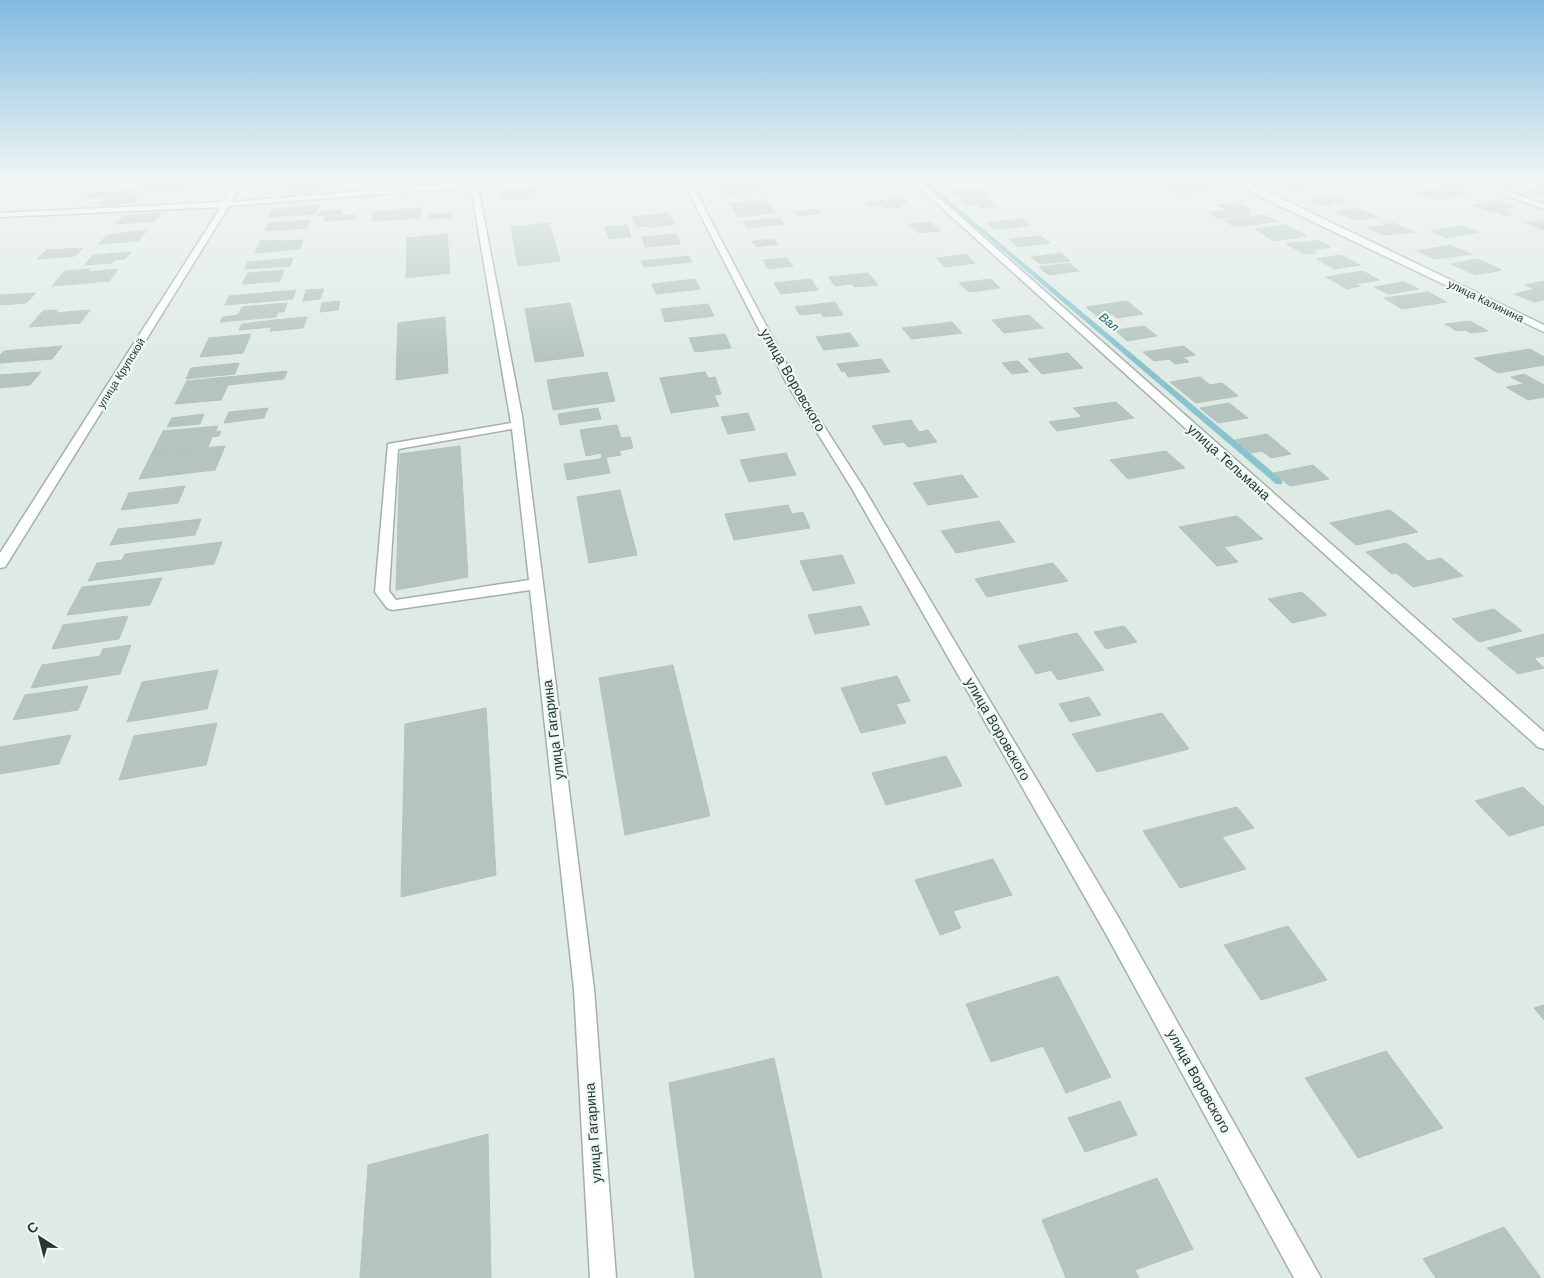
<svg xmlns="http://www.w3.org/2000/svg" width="1544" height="1278" font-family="Arial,sans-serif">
<rect width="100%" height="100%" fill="#dfeae5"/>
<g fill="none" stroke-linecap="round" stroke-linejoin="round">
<path fill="#88c3ce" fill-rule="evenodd" d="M921,181h5l356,299v4h-6z"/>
</g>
<g fill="#b5c4be" stroke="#b2c3bc">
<path d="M152,181h35l-2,3 -37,2z"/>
<path d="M291,181h26l-1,2h6l-4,9 -33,2z"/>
<path d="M616,181h38v1l-35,4z"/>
<path d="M1194,181l17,9 -28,4 -17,-9z"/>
<path d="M1303,182l13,5 -25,4 -12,-6z"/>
<path d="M754,185l3,5h-7l2,3 -26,3 -2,-4 -5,1 -2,-4z"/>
<path d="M181,186l-4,5 -38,2 5,-5z"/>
<path d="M1454,186l20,7 -21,4 -20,-8z"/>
<path d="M1542,187l2,1v10l-21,-7z"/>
<path d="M533,188l1,3 -7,1 2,5 -27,3 -2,-9z"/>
<path d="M969,188l3,2 12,-1 7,6 -31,3 -10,-8z"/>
<path d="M1433,189l19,8 -17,3 -19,-8z"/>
<path d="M136,190l-5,6 -49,2 6,-5z"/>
<path d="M1336,196l11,5 -26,5 -14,-6z"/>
<path d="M138,197l-5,6 -33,2 5,-6z"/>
<path d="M903,198l5,5 -11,1 4,3 -15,2 -3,-4 -14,2 -4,-5z"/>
<path d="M986,198l11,8 -15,2 -4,-4 -12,2 -5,-5z"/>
<path d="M766,200l10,13 -38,4 -8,-14z"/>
<path d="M1497,201l16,6 -8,2 7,2 -4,1 5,2 -8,2 -32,-11z"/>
<path d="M1237,203l15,7 -8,2 7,3 -31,4 -13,-7 19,-2 -9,-5z"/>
<path d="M319,205l-3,9 -47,3 4,-8z"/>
<path d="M421,208l-2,10 -47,3 2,-9z"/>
<path d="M1358,208l20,9 -22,3 -22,-8z"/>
<path d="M818,209l3,4 -23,3 -3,-4z"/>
<path d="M342,210l-1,4 -23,2 2,-4z"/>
<path d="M161,213l-6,8 -40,3 8,-8z"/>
<path d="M450,213v5l-21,1v-4z"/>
<path d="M669,213l5,11 -22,4 -1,-2 -15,1 -4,-10z"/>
<path d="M356,215l-1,4 -31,2 1,-4z"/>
<path d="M1265,215l13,6 -25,4 -12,-7z"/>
<path d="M780,218l4,6 -37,4 -4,-6z"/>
<path d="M1241,218l12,7 -18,2 -11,-6z"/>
<path d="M1021,219l9,7 -35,3 -8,-6z"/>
<path d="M1544,219v11l-18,-7z"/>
<path d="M310,220l-3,8 -42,3 4,-8z"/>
<path d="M930,222l10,9 -21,2 -10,-9z"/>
<path d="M549,223l11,38 -42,5 -7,-39z"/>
<path d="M1394,223l20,9 -30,3 -17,-7z"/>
<path d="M627,225l4,12 -22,2 -4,-12z"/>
<path d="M1286,225l21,11 -33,5 -19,-12z"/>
<path d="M1462,226l17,6 -32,6 -16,-7z"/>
<path d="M147,230l-9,11 -39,3 8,-9z"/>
<path d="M447,234l3,39 -44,5 1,-40z"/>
<path d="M676,234l4,10 -35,3 -3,-10z"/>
<path d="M1041,236l9,7 -32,4 -9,-8z"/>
<path d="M774,239l4,5 -22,3 -4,-6z"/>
<path d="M283,240l-1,1 21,-1 -3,9 -45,4 5,-12z"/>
<path d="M1318,240l13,7 -20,3 5,3 -11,1 -19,-10z"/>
<path d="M1450,245l22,9 -37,5 -18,-8z"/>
<path d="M83,248l-8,8 -38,3 9,-9z"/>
<path d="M131,252l-6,7 -11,1 -2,3 -28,2 9,-10z"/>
<path d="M1061,253l9,8 -30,3 -9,-7z"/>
<path d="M966,254l9,9 -30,4 -9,-9z"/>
<path d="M1340,255l20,10 -25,4 -19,-10z"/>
<path d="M689,256l3,6 -48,5 -3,-6z"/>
<path d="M293,258l-3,8 -46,3 4,-7z"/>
<path d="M787,258l6,8 -25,3 -5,-9z"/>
<path d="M1477,259l25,11 -26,5 -25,-11z"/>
<path d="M1069,263l10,8 -30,4 -10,-8z"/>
<path d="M90,269l-2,3 30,-3 -9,12 -57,5 13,-15z"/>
<path d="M284,270l-4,11 -38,3 6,-11z"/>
<path d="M1363,271l16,9 -24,4 5,2 -13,3 -21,-12z"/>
<path d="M868,273l10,12 -23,2 -2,-3 -18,2 -6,-9z"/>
<path d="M695,279l5,10 -44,5 -4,-10z"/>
<path d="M811,279l7,11 -37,4 -7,-11z"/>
<path d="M991,279l9,9 -31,4 -10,-9z"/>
<path d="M1544,281v19l-10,2 -20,-8 21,-5 -10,-4z"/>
<path d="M1404,282l15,7 -30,5 -15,-7z"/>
<path d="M324,289l-4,10 -17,2 3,-11z"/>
<path d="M296,290l-3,9 -68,6 4,-9z"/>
<path d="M1428,292l19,10 -45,7 -18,-11z"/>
<path d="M36,293l-10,10 -26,2v-10z"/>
<path d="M340,301l-2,9 -18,2 2,-9z"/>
<path d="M1127,301l16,13 -26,4 -5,-4 -15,2 -11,-9z"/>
<path d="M835,302l8,13 -19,2 -3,-4 -21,2 -5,-8z"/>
<path d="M287,303l-3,9h-6l-2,5 -56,5 3,-5 15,-2 4,-8z"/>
<path d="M570,303l14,53 -49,6 -10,-53z"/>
<path d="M708,304l6,12 -49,6 -4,-13z"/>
<path d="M58,310l-3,3 35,-3 -10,13 -51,4 14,-16z"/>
<path d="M1029,315l14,13 -39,5 -12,-13z"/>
<path d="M307,317l-4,11 -33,3 4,-11z"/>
<path d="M445,317l3,56 -52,7 2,-57z"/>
<path d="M274,320l-2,7 -33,3 3,-6z"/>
<path d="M1470,321l18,10 -17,2 -6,-3 -8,1 -12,-7z"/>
<path d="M952,322l10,11 -50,6 -10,-11z"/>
<path d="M1144,326l13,10 -30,5 -12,-11z"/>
<path d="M850,333l9,13 -35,4 -8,-13z"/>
<path d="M251,334l-8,19 -43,4 9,-19z"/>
<path d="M725,334l6,14 -36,4 -6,-14z"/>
<path d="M62,346l-10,13 -52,4v-8l4,-4z"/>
<path d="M1184,346l11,9 -12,2 6,5 -14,2 -6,-5 -15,2 -11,-9z"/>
<path d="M1530,349l14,8v8l-46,8 -24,-15z"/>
<path d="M1068,353l15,15 -41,6 -14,-15z"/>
<path d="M881,359l9,13 -42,5 -3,-6 -3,1 -5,-8z"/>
<path d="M1018,361l11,11 -17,2 -10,-11z"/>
<path d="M239,363l-4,11 -49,5 5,-11z"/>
<path d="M287,371l-3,8 -56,6 -7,15 -46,4 12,-23z"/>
<path d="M41,372l-11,13 -30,3v-13z"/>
<path d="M607,372l8,29 -62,9 -6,-30z"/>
<path d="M705,372l3,6 7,-1 6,17 -7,1 5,11 -48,7 -11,-35z"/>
<path d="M1524,374l20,11v12l-16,3 -22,-13 18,-3 -13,-7z"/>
<path d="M1200,377l10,8 12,-2 16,13 -42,7 -26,-21z"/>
<path d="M1116,402l18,16 -77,13 -8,-9 33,-5 -9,-9z"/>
<path d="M1229,403l19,15 -30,5 -18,-15z"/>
<path d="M268,408l-4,10 -40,5 5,-11z"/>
<path d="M598,408l3,11 -41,6 -2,-11z"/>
<path d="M748,413l7,17 -27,4 -7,-17z"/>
<path d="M204,414l-4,10 -33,3 5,-9z"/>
<path d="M911,420l8,12 9,-2 9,12 -29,5 -4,-5 -20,3 -12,-19z"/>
<path d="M617,425l4,13 9,-1 3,11 -14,3 2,4 -19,3 -1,-5 -15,3 -6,-26z"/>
<path d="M218,426l-3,6 6,-1 -2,5 -7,1 -4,10 -56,6 11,-22z"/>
<path d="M1267,434l24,20 -20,4 -9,-7 -11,2 -16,-13z"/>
<path d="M225,446l-10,24 -76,9 13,-26z"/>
<path d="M460,446l8,131 -72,13 4,-136z"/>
<path d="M1166,451l19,17 -57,11 -18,-19z"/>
<path d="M786,453l10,22 -47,7 -9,-22z"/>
<path d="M606,458l4,15 -43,7 -3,-16z"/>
<path d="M1313,465l16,14 -39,7 -16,-13z"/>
<path d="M962,475l16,22 -50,8 -15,-22z"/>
<path d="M185,486l-7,17 -57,7 8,-17z"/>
<path d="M620,490l17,65 -48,8 -12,-66z"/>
<path d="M788,505l4,9 11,-2 7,16 -76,12 -9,-26z"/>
<path d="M1390,510l28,22 -62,13 -26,-22z"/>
<path d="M1237,516l26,23 -39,8 14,15 -21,4 -38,-39z"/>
<path d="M201,519l-6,16 -85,10 8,-16z"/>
<path d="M999,521l16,21 -59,11 -15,-22z"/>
<path d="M222,542l-8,22 -126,17 9,-18 25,-3 3,-6z"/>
<path d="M1406,543l22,18 13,-3 22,18 -50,11 -17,-14 -4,1 -26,-22z"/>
<path d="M842,555l13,28 -42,8 -13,-30z"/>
<path d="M1053,563l15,18 -81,16 -12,-18z"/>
<path d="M162,578l-12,27 -83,10 15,-28z"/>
<path d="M1302,592l25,23 -35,8 -24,-24z"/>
<path d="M861,606l9,19 -55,9 -7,-19z"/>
<path d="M1494,609l28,22 -43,11 -27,-23z"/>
<path d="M128,616l-9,23 -67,10 11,-24z"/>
<path d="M1124,626l13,16 -31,7 -12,-17z"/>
<path d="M1077,633l27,37 -46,10 -7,-10 -15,4 -18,-28z"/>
<path d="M1544,634v22l-10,2 10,10 -26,6 -31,-26z"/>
<path d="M131,645l-11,29 -89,14 11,-23 58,-9 3,-7z"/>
<path d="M673,665l37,151 -85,19 -26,-157z"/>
<path d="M218,670l-11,39 -80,13 15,-40z"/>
<path d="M897,676l13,25 -14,3 10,19 -45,10 -20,-45z"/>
<path d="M88,686l-10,24 -65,10 12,-25z"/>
<path d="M1089,697l12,18 -31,7 -11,-18z"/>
<path d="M486,708l10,167 -95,22 4,-173z"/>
<path d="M1162,713l27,36 -92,23 -25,-38z"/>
<path d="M217,723l-11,42 -87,15 15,-44z"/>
<path d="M71,735l-12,29 -59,10v-27z"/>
<path d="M946,756l16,30 -76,19 -14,-32z"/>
<path d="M1523,787l21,20v18l-35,11 -34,-35z"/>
<path d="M1237,807l17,21 -32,9 24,32 -66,19 -37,-57z"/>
<path d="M993,859l19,36 -59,16 8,17 -21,7 -25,-55z"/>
<path d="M1288,926l39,54 -66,20 -37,-55z"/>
<path d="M1058,976l53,101 -45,16 -23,-47 -52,16 -25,-58z"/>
<path d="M1544,1005v15l-10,-12z"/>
<path d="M1386,1051l57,77 -85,30 -53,-80z"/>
<path d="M774,1058l48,220h-127l-26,-195z"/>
<path d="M1120,1101l17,34 -52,17 -17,-34z"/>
<path d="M488,1134l3,144h-131l8,-113z"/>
<path d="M1157,1178l36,71 -58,21 4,8h-73l-24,-58z"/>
<path d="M1504,1227l37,51h-105l-13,-19z"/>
</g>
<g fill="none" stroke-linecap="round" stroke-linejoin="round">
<defs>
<g id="minor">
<path d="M235,181h7l-11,21 256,-21h35l-44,6 44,229 72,573 22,289h-26l-16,-289 -44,-399 -138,20 -5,-2 -12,-16 13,-148 123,-21 -40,-236 -242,19 -222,358 -2,3 -5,1v-15l221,-346 -221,10v-4l223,-11zM512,429l17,151 -133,20 -7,-9 9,-142z"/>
<path d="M683,181h7l107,203 66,103 257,433 201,358h-27l-188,-344 -255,-447 -64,-103z"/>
<path d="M912,181h8l624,551v17l-6,-2z"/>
<path d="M1236,181h9l299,144v7l-281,-134z"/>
<path d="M1467,181h11l66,23v5z"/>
</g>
</defs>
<use href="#minor" stroke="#a2b1ac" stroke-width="3"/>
<use href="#minor" fill="#fff" fill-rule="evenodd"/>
</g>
<linearGradient id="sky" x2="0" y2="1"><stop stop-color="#81bade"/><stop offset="0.5" stop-color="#f1f6f3"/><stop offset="1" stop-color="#f1f6f3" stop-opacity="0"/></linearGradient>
<rect width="1544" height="360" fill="url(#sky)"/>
<g text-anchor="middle" stroke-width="4.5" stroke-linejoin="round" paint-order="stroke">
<g font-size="11" fill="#213932" stroke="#eff7f3">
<text transform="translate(1486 301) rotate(26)" y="4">улица Калинина</text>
<text transform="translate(121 373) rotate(-58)" y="4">улица Крупской</text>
</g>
<g font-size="12" font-style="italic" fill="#1e6472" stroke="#eff7f3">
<text transform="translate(1109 322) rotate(40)" y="4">Вал</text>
</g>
<g font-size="14" fill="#213932" stroke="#eff7f3">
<text transform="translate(793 380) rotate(60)" y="5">улица Воровского</text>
<text transform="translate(1229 462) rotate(42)" y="5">улица Тельмана</text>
<text transform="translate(998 729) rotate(60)" y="5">улица Воровского</text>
<text transform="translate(553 730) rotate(-97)" y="5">улица Гагарина</text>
<text transform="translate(1199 1081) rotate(61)" y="5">улица Воровского</text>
<text transform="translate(593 1133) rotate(-94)" y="5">улица Гагарина</text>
</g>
</g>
<g transform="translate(40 1238) rotate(324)" stroke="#eff7f3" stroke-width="4" paint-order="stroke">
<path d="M0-4L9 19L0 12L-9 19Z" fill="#213932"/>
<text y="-8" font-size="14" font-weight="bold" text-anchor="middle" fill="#213932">С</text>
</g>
</svg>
